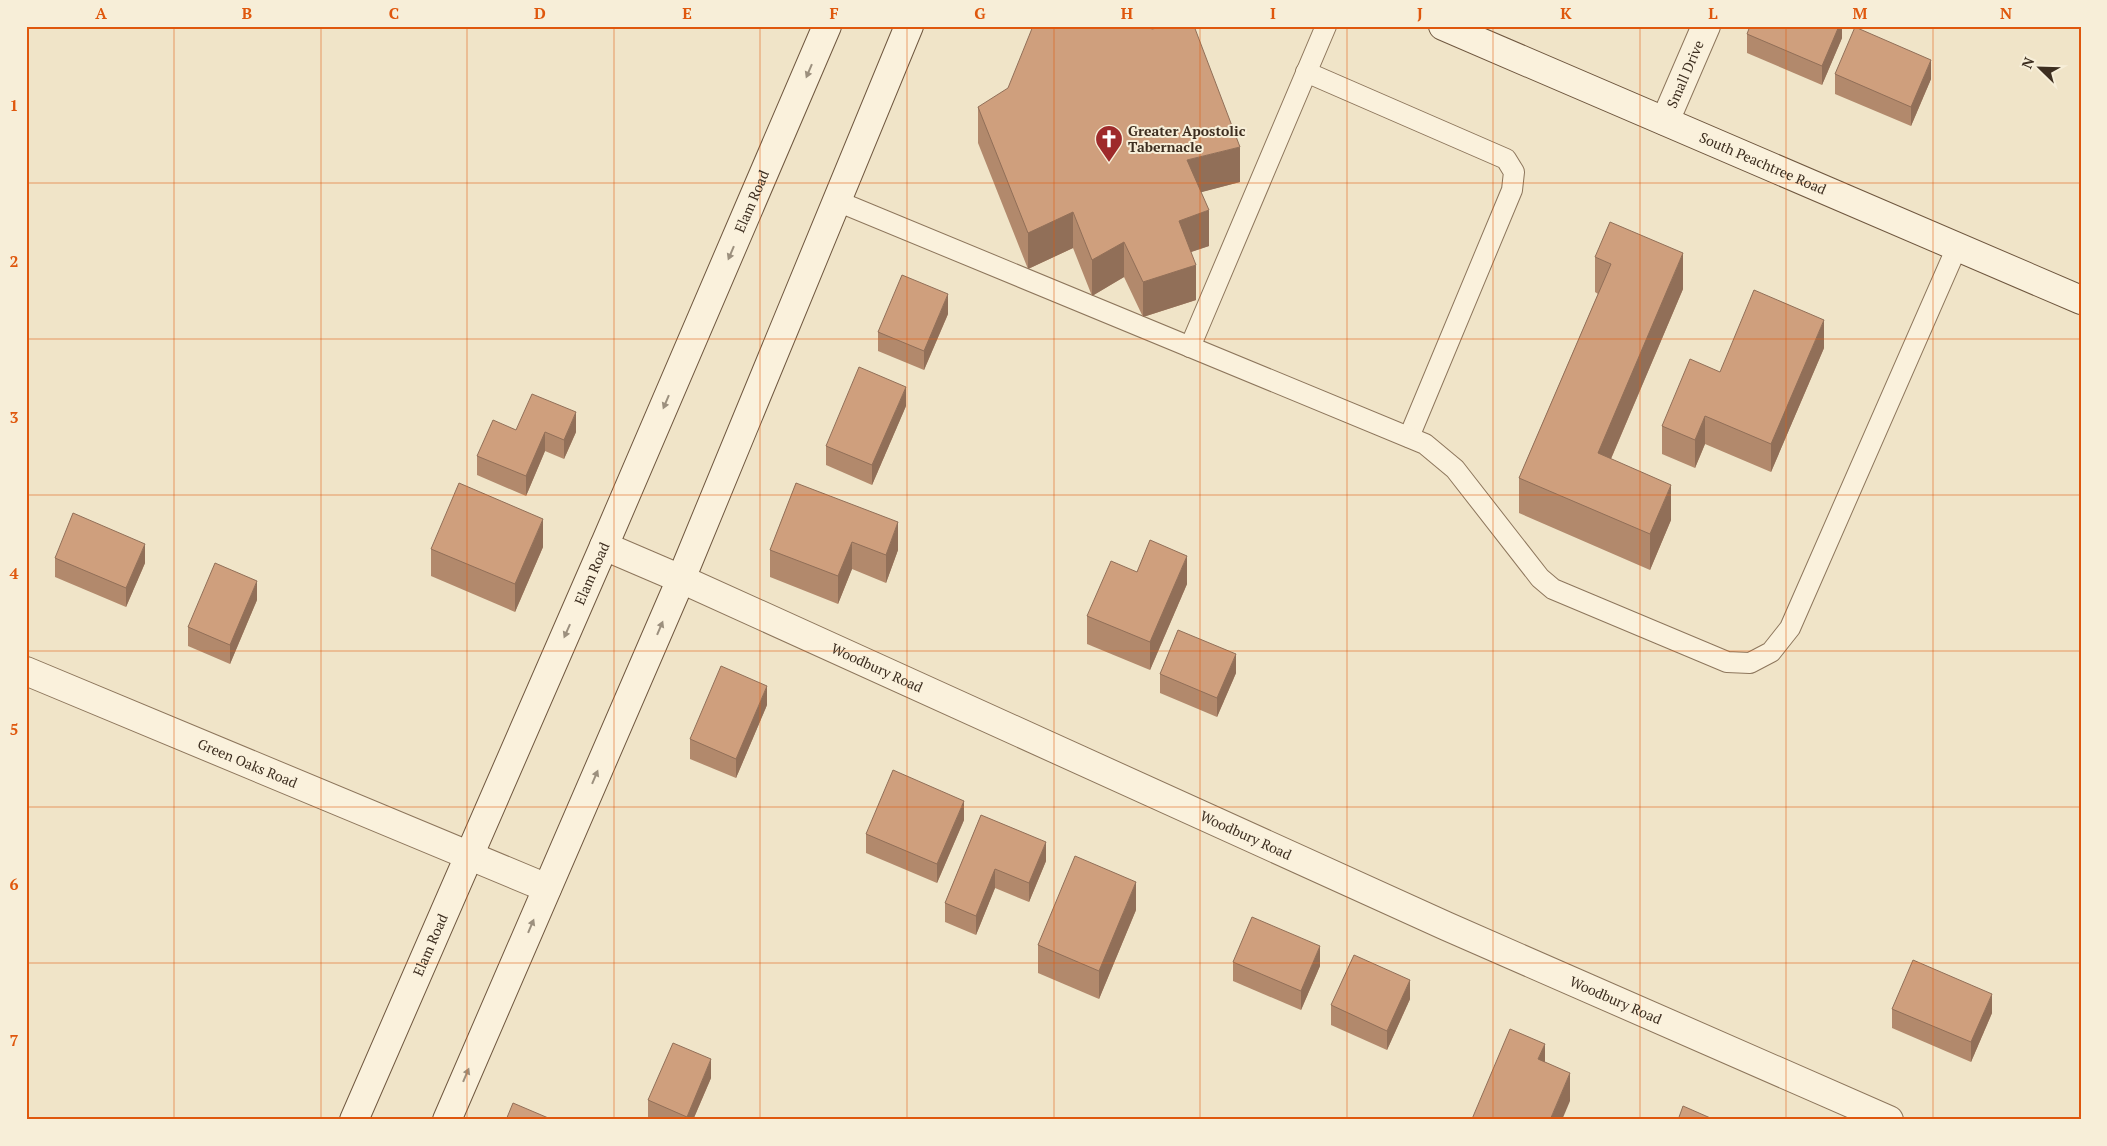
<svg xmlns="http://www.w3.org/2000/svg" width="2107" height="1146" font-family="'PT Serif',serif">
<rect width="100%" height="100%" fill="#f0e4c8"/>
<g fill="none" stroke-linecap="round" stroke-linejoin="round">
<defs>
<g id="service">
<path d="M1306,72l200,87 8,13 -2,18 -103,247"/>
<path d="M837,201l588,243 30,25 85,109 13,11 174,73 23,1 21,-11 19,-24 167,-381"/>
<path d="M1190,347l136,-321"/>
</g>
<g id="minor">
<path id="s1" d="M1665,121l41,-95"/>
<path id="s2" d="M604,546l77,33 765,347 443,194"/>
<path id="s3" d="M26,671l521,217"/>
</g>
<g id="secondary">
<path id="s4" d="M1443,26l638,274"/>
<path id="s5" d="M354,1120l250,-574 223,-520"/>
<path d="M447,1120l234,-541 228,-553"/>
</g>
</defs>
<use href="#service" stroke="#8d765c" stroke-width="22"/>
<use href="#minor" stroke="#8d765c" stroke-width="30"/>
<use href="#secondary" stroke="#6f573f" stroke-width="30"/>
<use href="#service" stroke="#faf1dc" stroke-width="20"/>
<use href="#minor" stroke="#faf1dc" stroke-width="28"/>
<use href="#secondary" stroke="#faf1dc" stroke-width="28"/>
</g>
<g fill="#b2896c">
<path d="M1842,26v12l-20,47 -75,-32v-19z"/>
<path d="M1835,74l96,5 -20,47 -76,-32z"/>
<path d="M978,107l262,75 -39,10 8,54 -18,6 5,48 -53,17 -19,-40 -32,19 -19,-48 -45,21 -50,-126z"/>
<path d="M1595,257l88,32 -72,170 60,61 -21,50 -131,-57v-35l79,-184 -3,-2z"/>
<path d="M948,314l-24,56 -46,-19v-19z"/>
<path d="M1824,348l-53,124 -66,-28 -10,24 -33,-14v-28l58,-54z"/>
<path d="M906,406l-34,79 -46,-20v-19z"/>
<path d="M516,430l60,2 -12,27 -19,-8 -19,45 -49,-21v-19z"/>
<path d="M796,483l102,67 -12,33 -34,-14 -14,35 -68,-27v-27z"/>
<path d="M543,547l-28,65 -84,-36v-27z"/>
<path d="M55,558l90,5 -19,44 -71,-30z"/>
<path d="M1137,572l50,12 -37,86 -63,-26v-28z"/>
<path d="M257,600l-27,64 -42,-18v-19z"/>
<path d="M1236,673l-19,44 -57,-24v-19z"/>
<path d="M767,705l-31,73 -46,-19v-20z"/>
<path d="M981,815l65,46 -17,41 -34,-14 -19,47 -31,-13v-19z"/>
<path d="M964,820l-27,63 -71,-30v-19z"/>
<path d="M1136,910l-37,89 -61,-26v-28z"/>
<path d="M1233,962l87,4 -19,44 -68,-29z"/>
<path d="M1410,999l-23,51 -56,-25v-20z"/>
<path d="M1892,1009l100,4 -21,49 -79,-34z"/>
<path d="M711,1078l-18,42h-45v-20z"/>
</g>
<g fill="#916f58">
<path d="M1839,26h3v12l-20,47v-19z"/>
<path d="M1931,60v19l-20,47v-19z"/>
<path d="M1240,147v35l-53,14v-36z"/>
<path d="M1209,210v36l-30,10v-35z"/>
<path d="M1073,212v36l-45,21v-36z"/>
<path d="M1124,242v35l-32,19v-36z"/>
<path d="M1683,253v36l-85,200v-36z"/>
<path d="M1196,265v35l-53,17v-35z"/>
<path d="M948,294v20l-24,56v-19z"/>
<path d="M1824,320v28l-53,124v-28z"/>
<path d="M906,387v19l-34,79v-20z"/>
<path d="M576,412v20l-12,27v-19z"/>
<path d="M1705,416v28l-10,24v-28z"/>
<path d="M545,432v19l-19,45v-20z"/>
<path d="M1671,485v35l-21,50v-36z"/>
<path d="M543,519v28l-28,65v-28z"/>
<path d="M898,522v28l-12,33v-28z"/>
<path d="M852,542v27l-14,35v-28z"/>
<path d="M145,544v19l-19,44v-19z"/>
<path d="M1187,556v28l-37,86v-28z"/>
<path d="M257,581v19l-27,64v-19z"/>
<path d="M1236,654v19l-19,44v-19z"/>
<path d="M767,686v19l-31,73v-19z"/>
<path d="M964,801v19l-27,63v-19z"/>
<path d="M1046,842v19l-17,41v-19z"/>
<path d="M995,869v19l-19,47v-19z"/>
<path d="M1136,882v28l-37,89v-28z"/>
<path d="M1320,946v20l-19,44v-19z"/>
<path d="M1410,980v19l-23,51v-19z"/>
<path d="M1992,994v19l-21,49v-20z"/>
<path d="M1545,1044v27l-7,-12z"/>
<path d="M711,1059v19l-18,42h-6v-3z"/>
<path d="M1570,1073v28l-8,19h-12z"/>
<path d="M28,1081v10l-2,3v-9z"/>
</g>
<g fill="#cf9f7d" stroke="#916f58">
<path d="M1033,26h114l5,3 16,-3h26l46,121 -53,13 22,50 -30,11 17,44 -53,17 -19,-40 -32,18 -19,-48 -45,21 -50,-126 30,-19z"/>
<path d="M1750,26h89l-17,40 -75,-32z"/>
<path d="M1855,27l76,33 -20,47 -76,-33z"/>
<path d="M1610,222l73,31 -85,200 73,32 -21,49 -131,-56 92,-214 -16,-7z"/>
<path d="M902,275l46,19 -24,57 -46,-19z"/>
<path d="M1754,290l70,30 -53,124 -66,-28 -10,24 -33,-14 28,-67 30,13z"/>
<path d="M859,367l47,20 -34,78 -46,-19z"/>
<path d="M532,394l44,18 -12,28 -19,-8 -19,44 -49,-20 16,-36 23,10z"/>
<path d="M459,483l84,36 -28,65 -84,-35z"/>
<path d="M796,483l102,39 -12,33 -34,-13 -14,34 -68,-26z"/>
<path d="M73,513l72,31 -19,44 -71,-30z"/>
<path d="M1150,540l37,16 -37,86 -63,-26 24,-55 26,11z"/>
<path d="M215,563l42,18 -27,64 -42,-18z"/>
<path d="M1178,630l58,24 -19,44 -57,-24z"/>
<path d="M721,666l46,20 -31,73 -46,-20z"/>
<path d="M893,770l71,31 -27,63 -71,-30z"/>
<path d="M981,815l65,27 -17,41 -34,-14 -19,47 -31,-13z"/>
<path d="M1075,856l61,26 -37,89 -61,-26z"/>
<path d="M1252,917l68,29 -19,45 -68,-29z"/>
<path d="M1354,955l56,25 -23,51 -56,-26z"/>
<path d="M1913,960l79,34 -21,48 -79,-33z"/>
<path d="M1510,1029l35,15 -7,15 32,14 -20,47h-76l-2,-1z"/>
<path d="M673,1043l38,16 -24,58 -39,-17z"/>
<path d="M513,1103l40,17h-47z"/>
<path d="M1683,1106l32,14h-37z"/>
</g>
<defs><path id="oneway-solid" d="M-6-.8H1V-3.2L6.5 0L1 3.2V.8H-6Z" transform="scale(1.25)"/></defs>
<g fill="#9c907e">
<use href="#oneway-solid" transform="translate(809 71) rotate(113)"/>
<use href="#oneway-solid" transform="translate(731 253) rotate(113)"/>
<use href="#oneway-solid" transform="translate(666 402) rotate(113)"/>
<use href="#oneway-solid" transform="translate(660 628) rotate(-67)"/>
<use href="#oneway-solid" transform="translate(567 631) rotate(114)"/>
<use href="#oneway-solid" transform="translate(595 777) rotate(-67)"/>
<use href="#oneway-solid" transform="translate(531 926) rotate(-67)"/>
<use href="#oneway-solid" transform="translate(466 1075) rotate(-67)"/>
</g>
<path fill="none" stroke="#df570d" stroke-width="1" stroke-opacity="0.55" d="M174,26v1094M321,26v1094M467,26v1094M614,26v1094M760,26v1094M907,26v1094M1054,26v1094M1200,26v1094M1347,26v1094M1493,26v1094M1640,26v1094M1786,26v1094M1933,26v1094M26,183h2055M26,339h2055M26,495h2055M26,651h2055M26,807h2055M26,963h2055"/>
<defs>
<symbol id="church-pin" viewBox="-11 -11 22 30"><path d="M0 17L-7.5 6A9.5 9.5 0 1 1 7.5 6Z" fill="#9e2a2b" stroke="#f7eed8"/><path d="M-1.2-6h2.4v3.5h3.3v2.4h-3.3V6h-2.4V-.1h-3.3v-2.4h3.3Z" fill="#fff"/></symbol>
</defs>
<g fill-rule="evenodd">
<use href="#church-pin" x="1093" y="123" width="32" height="43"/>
</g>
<g text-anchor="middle" stroke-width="4" stroke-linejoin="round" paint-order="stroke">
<g font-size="14" fill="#3d2e20" stroke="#f7eed8">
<text dy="5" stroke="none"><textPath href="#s1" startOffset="51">Small Drive</textPath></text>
<text dy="5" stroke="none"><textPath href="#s4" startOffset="348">South Peachtree Road</textPath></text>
<text dy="5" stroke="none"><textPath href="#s5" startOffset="1001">Elam Road</textPath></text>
<text dy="5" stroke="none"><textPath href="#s5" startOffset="596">Elam Road</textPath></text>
<text dy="5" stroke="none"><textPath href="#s2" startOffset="299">Woodbury Road</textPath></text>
<text dy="5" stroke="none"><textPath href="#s3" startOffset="240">Green Oaks Road</textPath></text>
<text dy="5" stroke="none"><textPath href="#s2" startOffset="704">Woodbury Road</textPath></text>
<text dy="5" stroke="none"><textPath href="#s5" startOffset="191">Elam Road</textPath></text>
<text dy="5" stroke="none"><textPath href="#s2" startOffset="1109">Woodbury Road</textPath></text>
</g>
<g font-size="14" font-weight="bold" fill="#3d2e20" stroke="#f7eed8" text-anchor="start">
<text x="1128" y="136">Greater Apostolic<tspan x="1128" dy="16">Tabernacle</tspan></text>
</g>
</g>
<rect width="2107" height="1146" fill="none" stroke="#f7eed8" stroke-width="55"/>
<g transform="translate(2040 68) rotate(293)" stroke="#f7eed8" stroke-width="4" paint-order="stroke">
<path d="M0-4L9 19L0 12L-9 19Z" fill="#3d2e20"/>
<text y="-8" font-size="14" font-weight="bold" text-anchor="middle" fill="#3d2e20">N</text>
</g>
<rect x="28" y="28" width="2052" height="1090" fill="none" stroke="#df570d" stroke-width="2"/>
<g font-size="16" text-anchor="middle" font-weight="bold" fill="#df570d">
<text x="101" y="19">A</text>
<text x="247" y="19">B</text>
<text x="394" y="19">C</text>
<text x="540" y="19">D</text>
<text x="687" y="19">E</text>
<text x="834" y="19">F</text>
<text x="980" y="19">G</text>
<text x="1127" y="19">H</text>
<text x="1273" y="19">I</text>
<text x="1420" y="19">J</text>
<text x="1566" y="19">K</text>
<text x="1713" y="19">L</text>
<text x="1860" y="19">M</text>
<text x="2006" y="19">N</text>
<text x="14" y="111">1</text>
<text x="14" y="267">2</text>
<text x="14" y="423">3</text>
<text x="14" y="579">4</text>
<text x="14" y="735">5</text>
<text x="14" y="890">6</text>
<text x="14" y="1046">7</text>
</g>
</svg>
